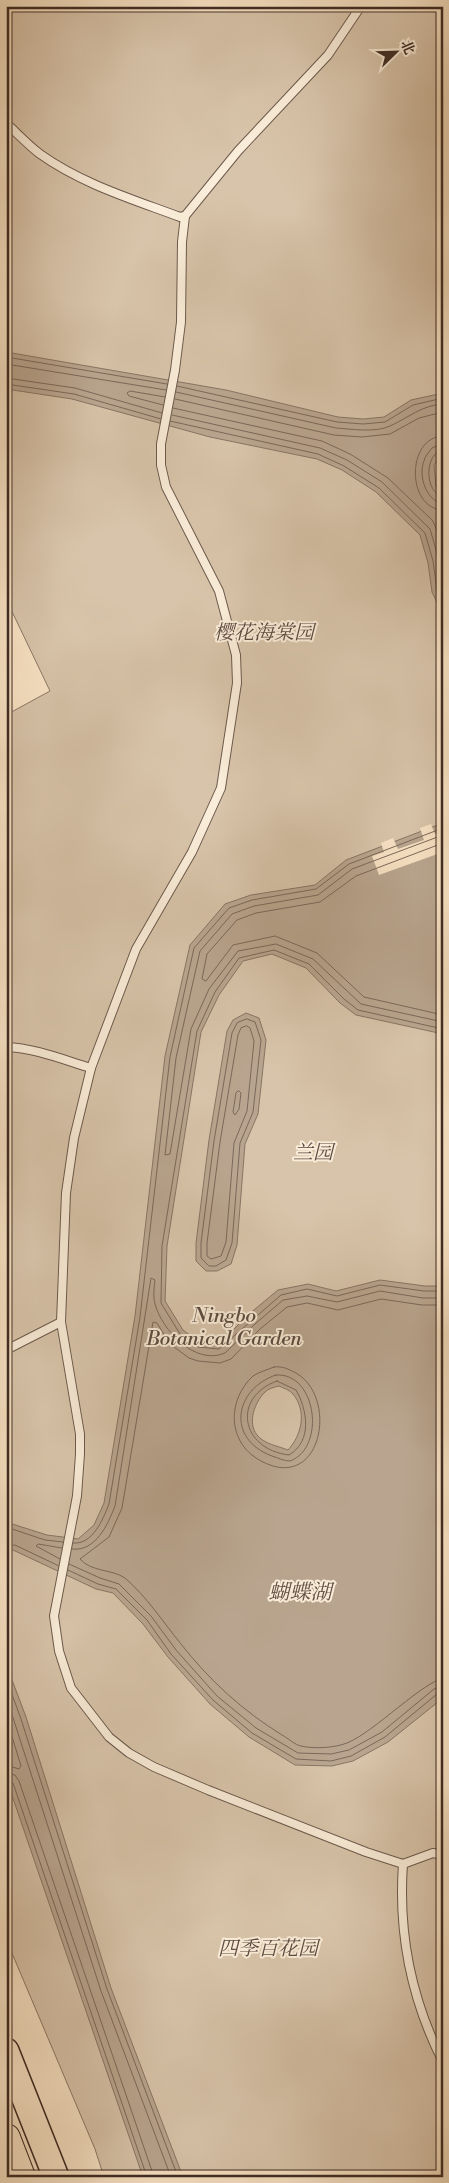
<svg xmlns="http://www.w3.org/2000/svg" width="449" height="2183" font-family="'Libre Bodoni','Noto Serif SC',serif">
<rect width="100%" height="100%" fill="#f8e3c5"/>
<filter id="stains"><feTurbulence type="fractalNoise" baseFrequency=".004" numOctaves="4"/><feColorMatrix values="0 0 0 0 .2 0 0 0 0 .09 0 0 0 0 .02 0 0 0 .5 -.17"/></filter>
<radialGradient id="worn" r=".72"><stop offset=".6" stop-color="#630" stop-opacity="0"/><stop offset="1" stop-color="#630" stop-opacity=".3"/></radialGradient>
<path fill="#d8c4aa" stroke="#8b7868" d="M6,6h437v2171h-339l-9,-28 -89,-210v-1224l44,-24 -44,-92z"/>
<g fill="#b9a58f" stroke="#887565" fill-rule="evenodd">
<path d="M6,352l220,38 112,27 25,2 21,-2 27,-17 32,-7v60l-9,12 2,21 7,7v122l-11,-23 -4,-29 -8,-28 -44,-43 -34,-22 -25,-11 -107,-22 -138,-38 -66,-10z"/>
<path d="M443,823v211l-87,-19 -16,-12 -34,-35 -34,-14 -29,7 -24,34 -18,37 -34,214 -2,55 18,29 17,13 19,1 29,-29 30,-25 30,-6 28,7 44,-11 45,6h18v409l-5,7 -50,40 -35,19 -21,5 -37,-1 -46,-28 -39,-33 -42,-47 -25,-33 -30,-31 -17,-4 -83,-39 -7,1v-29l41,13 31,4 16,-14 10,-22 31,-187 30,-260 25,-111 35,-41 26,-9 64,-10 31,-25zM279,1386c4,2 11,4 14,8 14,17 9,41 -5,56 -10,-4 -24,-6 -31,-15 -10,-13 -2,-33 8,-43 3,-3 9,-5 14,-6z"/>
<path d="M246,1013l13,5 7,22 -8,74 -13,30 -8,101 -6,19 -14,7h-11l-10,-10v-18l13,-103 18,-109 6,-11z"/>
<path d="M6,1664l20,53 85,271 72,189h-40l-137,-399z"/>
</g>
<path fill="#f8e3c5" d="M431,824l4,10 8,-3v21l-64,23 -7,-19 12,-4 -3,-9 12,-5 5,11 26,-9 -4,-12z"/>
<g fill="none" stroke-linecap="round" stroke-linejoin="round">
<g stroke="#7c685a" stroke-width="1">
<path d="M6,357l161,27"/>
<path d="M6,364l160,26"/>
<path d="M6,378l69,10 87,25"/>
<path d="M6,384l68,10 87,25"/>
<path d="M177,386l160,36 26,2 22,-2 28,-17 30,-7"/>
<path d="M176,392l160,36c15,1 39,5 54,-2 18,-8 32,-21 53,-22"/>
<path d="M175,399l159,36 28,2 28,-3 29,-16 24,-6"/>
<path d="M163,405l-34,-9 -2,-3 3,-2 35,6"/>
<path d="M173,408l149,33 28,13 38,24 45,43 10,25"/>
<path d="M172,415l148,33 27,12 35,22 48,47 9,31 4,29"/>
<path d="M170,421l148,33 26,12 35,22 46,45 8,28 4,30 6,14"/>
<path d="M443,436c-37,1 -37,73 0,74"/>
<path d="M443,443l-11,5c-3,4 -7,8 -8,13 -6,14 2,41 19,42"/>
<path d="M443,450c-19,2 -19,44 0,46"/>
<path d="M443,835l-91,34 -34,26 -64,11 -22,8 -32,37 -24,107 -11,97 5,-1 21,-125 18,-40 29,-38 38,-7 37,15 48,45 82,18"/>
<path d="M443,843l-87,33 -36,26 -64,11 -19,7 -30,34 -5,25 4,2 27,-36 42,-9 42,17 47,44 79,18"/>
<path d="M247,1019l8,3 6,18 -8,72 -13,31 -8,100 -6,17 -10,6h-7l-8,-8v-15l13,-102 18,-108 5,-10z"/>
<path d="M247,1026l3,2 4,13 -7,70 -13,32 -8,99 -5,14 -10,3 -4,-3v-13l13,-101 18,-107 3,-7z"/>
<path d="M443,1029l-85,-19 -14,-11 -35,-35 -35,-14 -35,8 -24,34 -18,39 -35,215 -1,57 19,31 18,13 21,2 62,-54 26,-6 30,7 43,-11 44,6h19"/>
<path d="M239,1091l2,2 -2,16 -4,6 -2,-3 3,-19z"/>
<path d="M443,1305h-21l-41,-6 -43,11 -31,-7 -20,4 -27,22 -29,30 -11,4 -22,-2 -9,-3 -19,-14 -13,-21 -4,-1 -31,186 -13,29 -29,22c11,13 32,10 45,19 22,19 38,44 56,66 28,36 62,67 101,91 6,3 13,10 19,11 13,3 33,2 46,-3 26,-10 79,-64 96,-64"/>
<path d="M274,1367c9,-1 14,2 22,6 44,25 25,126 -40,85 -29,-19 -28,-59 -3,-82 6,-4 14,-6 21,-9z"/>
<path d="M276,1375c41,-3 50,73 14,86 -6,0 -12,-3 -18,-5 -46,-17 -38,-67 4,-81z"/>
<path d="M277,1381l19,9c11,19 17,51 -7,65 -49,-6 -57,-58 -12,-74z"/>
<path d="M6,1527l39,13 18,2"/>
<path d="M73,1543c20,2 30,-24 36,-39l31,-187 30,-260 24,-109 35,-40 23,-8 64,-11 33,-25 94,-36"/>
<path d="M6,1546l9,-1 44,21"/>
<path d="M72,1549c24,3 36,-25 43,-43l36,-228 4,2c-1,7 -2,17 0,24 7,26 40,62 70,49l30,-29 28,-24 24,-4 30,6 43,-11 43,7h20"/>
<path d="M60,1559l-24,-13 2,-2 24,4"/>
<path d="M69,1564l31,14 19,6 32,32 25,34 41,46 39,32 42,25 33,1 18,-4 33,-18 52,-43 9,-3"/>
<path d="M68,1570l30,14 18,5 31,31 24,34 42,46 39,33 44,26 35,2 20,-5 34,-19 52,-43 6,-1"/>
<path d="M6,1678l15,41 86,270 71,188"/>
<path d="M6,1696l95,295 70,186"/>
<path d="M6,1717l15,49 -2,3 -13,-4"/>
<path d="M6,1773l9,2 4,6 135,396"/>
<path d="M6,1779l7,4 134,394"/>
</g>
<defs>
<g id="lane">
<path d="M361,6l-33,49 -90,96 -53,65 -3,26 -1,80 -6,48 -14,74v21l5,22 53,104 17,64 1,28 -16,105 -29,64 -56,97 -45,119 -17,70 -8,55 -5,129 19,112v20l-3,42 -23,120 5,35 12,37 38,49 20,16 25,14 54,23 158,62 37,12 30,-11 10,2"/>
<path d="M6,123c11,10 22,22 34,31 42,30 92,45 140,63l5,-1"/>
<path d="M6,1047c29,1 58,13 85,21"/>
<path d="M6,1350l55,-28"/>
<path d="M403,1864c-5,70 8,135 40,198"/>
</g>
<path id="primary" d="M6,2051l50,126"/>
<path id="highway" d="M6,2138l15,39"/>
</defs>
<use href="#lane" stroke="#6c5a4d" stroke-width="10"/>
<use href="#primary" stroke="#3e2c25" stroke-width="28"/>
<use href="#highway" stroke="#3e2c25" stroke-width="30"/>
<use href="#lane" stroke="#faedd9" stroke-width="8"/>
<use href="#primary" stroke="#f8e3c5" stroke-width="25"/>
<use href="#highway" stroke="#f8e3c5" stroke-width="28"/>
</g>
<g text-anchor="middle" stroke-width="4" stroke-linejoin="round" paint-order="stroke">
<g font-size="20" font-style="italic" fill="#5d4a40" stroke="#faedd9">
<text x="264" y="639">樱花海棠园</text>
<text x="313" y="1159">兰园</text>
<text x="224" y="1322">Ningbo<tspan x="224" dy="23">Botanical Garden</tspan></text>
<text x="268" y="1955">四季百花园</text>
</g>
<g font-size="21" font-style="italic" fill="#635045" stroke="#faedd9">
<text x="300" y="1599">蝴蝶湖</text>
</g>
</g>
<rect width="449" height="2183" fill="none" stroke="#f8e3c5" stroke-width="25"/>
<rect x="8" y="8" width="434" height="2168" fill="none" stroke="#3e2c25" stroke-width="2.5"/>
<rect x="12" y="12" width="424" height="2158" fill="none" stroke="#3e2c25"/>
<g transform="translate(396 52) rotate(67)" stroke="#faedd9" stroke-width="4" paint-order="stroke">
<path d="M0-4L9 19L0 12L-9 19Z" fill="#3e2c25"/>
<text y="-8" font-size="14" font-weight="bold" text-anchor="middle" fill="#3e2c25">北</text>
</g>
<rect width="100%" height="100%" filter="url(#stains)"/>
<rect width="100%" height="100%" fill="url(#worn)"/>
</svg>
